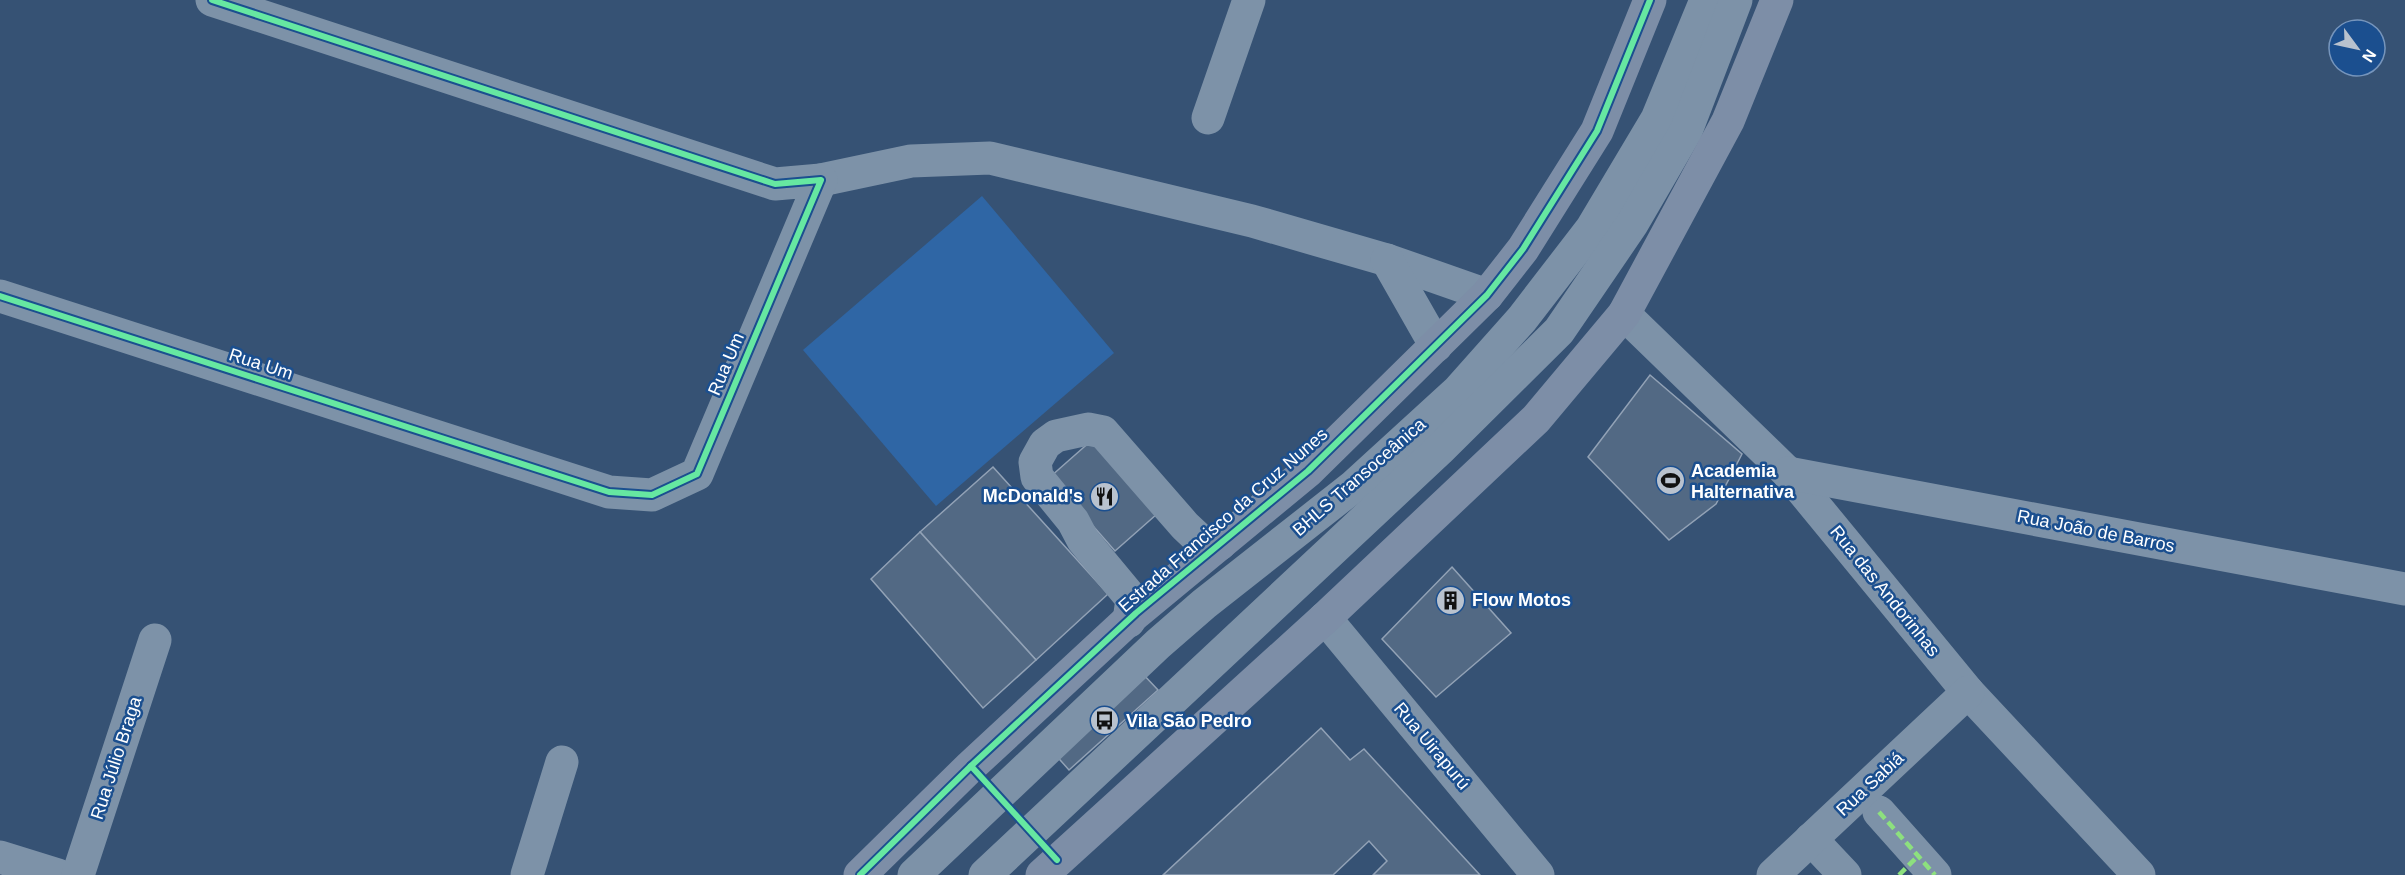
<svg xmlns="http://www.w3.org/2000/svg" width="2405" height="875" font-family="Helvetica,sans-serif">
<rect width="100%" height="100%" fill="#365274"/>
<path fill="#2f66a5" d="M982,196l132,157 -178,153 -133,-156z"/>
<g fill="#526984" stroke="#92a2b6" stroke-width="1.5">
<path d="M1650,375l92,79 -26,50 -47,36 -81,-83z"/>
<path d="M1092,440l65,74 -42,37 -65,-74z"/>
<path d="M993,467l115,127 -72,66 -116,-128z"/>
<path d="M920,532l116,128 -53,48 -112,-129z"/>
<path d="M1452,567l59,66 -75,64 -54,-58z"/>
<path d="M1141,672l17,18 -89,80 -16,-18z"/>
<path d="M1321,728l29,32 14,-11 116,126h-107l14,-14 -18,-20 -36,34h-170z"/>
</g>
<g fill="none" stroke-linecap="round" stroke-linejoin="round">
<g stroke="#7d92a8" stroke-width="33">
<path d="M1208,118l41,-118"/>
<path d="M821,180l90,-19 79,-3 262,63 135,39 100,35"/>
<path d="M1387,260l49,86"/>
<path d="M0,296l609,196 43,3 45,-21 124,-294 -46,4 -563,-184"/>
<path d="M1624,314l164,159 180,219 171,183"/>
<path d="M1788,473l617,116"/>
<path d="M1325,618l213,257"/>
<path d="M1129,621l3,-22 -49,-59 -10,-19 -36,-44 -2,-15 10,-18 11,-8 32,-7 15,3 82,94 16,15 19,3"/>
<path d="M1879,812l56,63"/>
<path d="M1811,839l34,36"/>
<path d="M0,857l58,18"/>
<path d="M78,875l77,-235"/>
<path d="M527,875l35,-113"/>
<path d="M914,875l244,-231 46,-40 150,-118 104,-95 64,-72 70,-91 65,-109 49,-119"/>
<path d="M985,875l454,-425 120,-119 73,-107 54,-93 50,-131"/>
<path d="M1773,875l195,-183"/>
</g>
<g stroke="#7d8ea7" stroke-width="33">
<path d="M860,875l111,-109 165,-153 172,-142 179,-176 36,-46 74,-118 53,-131"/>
<path d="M1042,875l283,-257 211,-199 88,-105 104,-193 49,-121"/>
</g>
<g stroke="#8de07e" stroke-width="4.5" stroke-dasharray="9 4.5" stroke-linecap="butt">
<path d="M1879,812l56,63"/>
<path d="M1899,875l19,-19"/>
</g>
<defs>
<g id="cycleway">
<path d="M0,296l609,196 43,3 45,-21 124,-294 -46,4 -563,-184"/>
<path d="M971,766l86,94"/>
<path d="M860,875l111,-109 165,-153 172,-142 179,-176 36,-46 74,-118 53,-131"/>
</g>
</defs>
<use href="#cycleway" stroke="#1b4f8f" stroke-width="10"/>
<use href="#cycleway" stroke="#66e7a1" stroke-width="6"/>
</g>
<defs>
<symbol id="stadium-disc" viewBox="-11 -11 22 22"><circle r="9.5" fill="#b9c2ce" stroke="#1b4f8f"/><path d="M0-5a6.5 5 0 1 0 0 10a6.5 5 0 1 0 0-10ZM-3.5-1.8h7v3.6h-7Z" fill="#111"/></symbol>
<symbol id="restaurant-disc" viewBox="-11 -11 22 22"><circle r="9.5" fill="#b9c2ce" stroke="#1b4f8f"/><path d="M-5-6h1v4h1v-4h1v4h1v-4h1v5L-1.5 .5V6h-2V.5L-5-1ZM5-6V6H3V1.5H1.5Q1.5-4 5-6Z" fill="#111"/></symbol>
<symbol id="building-disc" viewBox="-11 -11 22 22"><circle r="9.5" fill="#b9c2ce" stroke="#1b4f8f"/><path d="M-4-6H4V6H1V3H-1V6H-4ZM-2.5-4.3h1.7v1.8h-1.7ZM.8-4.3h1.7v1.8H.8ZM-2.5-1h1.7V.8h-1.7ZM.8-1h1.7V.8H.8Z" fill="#111"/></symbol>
<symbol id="bus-disc" viewBox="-11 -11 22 22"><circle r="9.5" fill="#b9c2ce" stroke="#1b4f8f"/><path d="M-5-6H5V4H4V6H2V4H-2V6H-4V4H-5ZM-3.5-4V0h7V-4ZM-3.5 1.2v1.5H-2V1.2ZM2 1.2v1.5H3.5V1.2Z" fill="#111"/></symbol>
</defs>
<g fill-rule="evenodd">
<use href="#stadium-disc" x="1654" y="464" width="33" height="33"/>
<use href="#restaurant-disc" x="1088" y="480" width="33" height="33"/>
<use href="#building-disc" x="1434" y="584" width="33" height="33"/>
<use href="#bus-disc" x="1088" y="704" width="33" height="33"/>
</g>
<g text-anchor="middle" stroke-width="5" stroke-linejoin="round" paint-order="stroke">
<g font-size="18" fill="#fff" stroke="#1b4f8f">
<text transform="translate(261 364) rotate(18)" y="6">Rua Um</text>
<text transform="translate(726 364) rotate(-67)" y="6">Rua Um</text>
<text transform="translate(1359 477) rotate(-41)" y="6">BHLS Transoceânica</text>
<text transform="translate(1223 520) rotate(-41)" y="6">Estrada Francisco da Cruz Nunes</text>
<text transform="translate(2096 531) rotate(11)" y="6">Rua João de Barros</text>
<text transform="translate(1885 591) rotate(51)" y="6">Rua das Andorinhas</text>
<text transform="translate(1432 746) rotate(50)" y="6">Rua Uirapurú</text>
<text transform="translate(116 758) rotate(-72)" y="6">Rua Júlio Braga</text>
<text transform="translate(1870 784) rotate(-43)" y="6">Rua Sabiá</text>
</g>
<g font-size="18" font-weight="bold" fill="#fff" stroke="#1b4f8f" text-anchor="start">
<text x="1691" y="477">Academia<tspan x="1691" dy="21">Halternativa</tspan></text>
<text x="1083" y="502" text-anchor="end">McDonald's</text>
<text x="1472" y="606">Flow Motos</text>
<text x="1126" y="727">Vila São Pedro</text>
</g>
</g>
<g transform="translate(2357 48) rotate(123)"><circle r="28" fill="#1b4f8f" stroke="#7695bc" stroke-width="1.5"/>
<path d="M0-4.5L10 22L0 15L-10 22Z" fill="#b9c2ce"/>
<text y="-9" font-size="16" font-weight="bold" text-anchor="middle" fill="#ffffff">N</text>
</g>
</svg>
